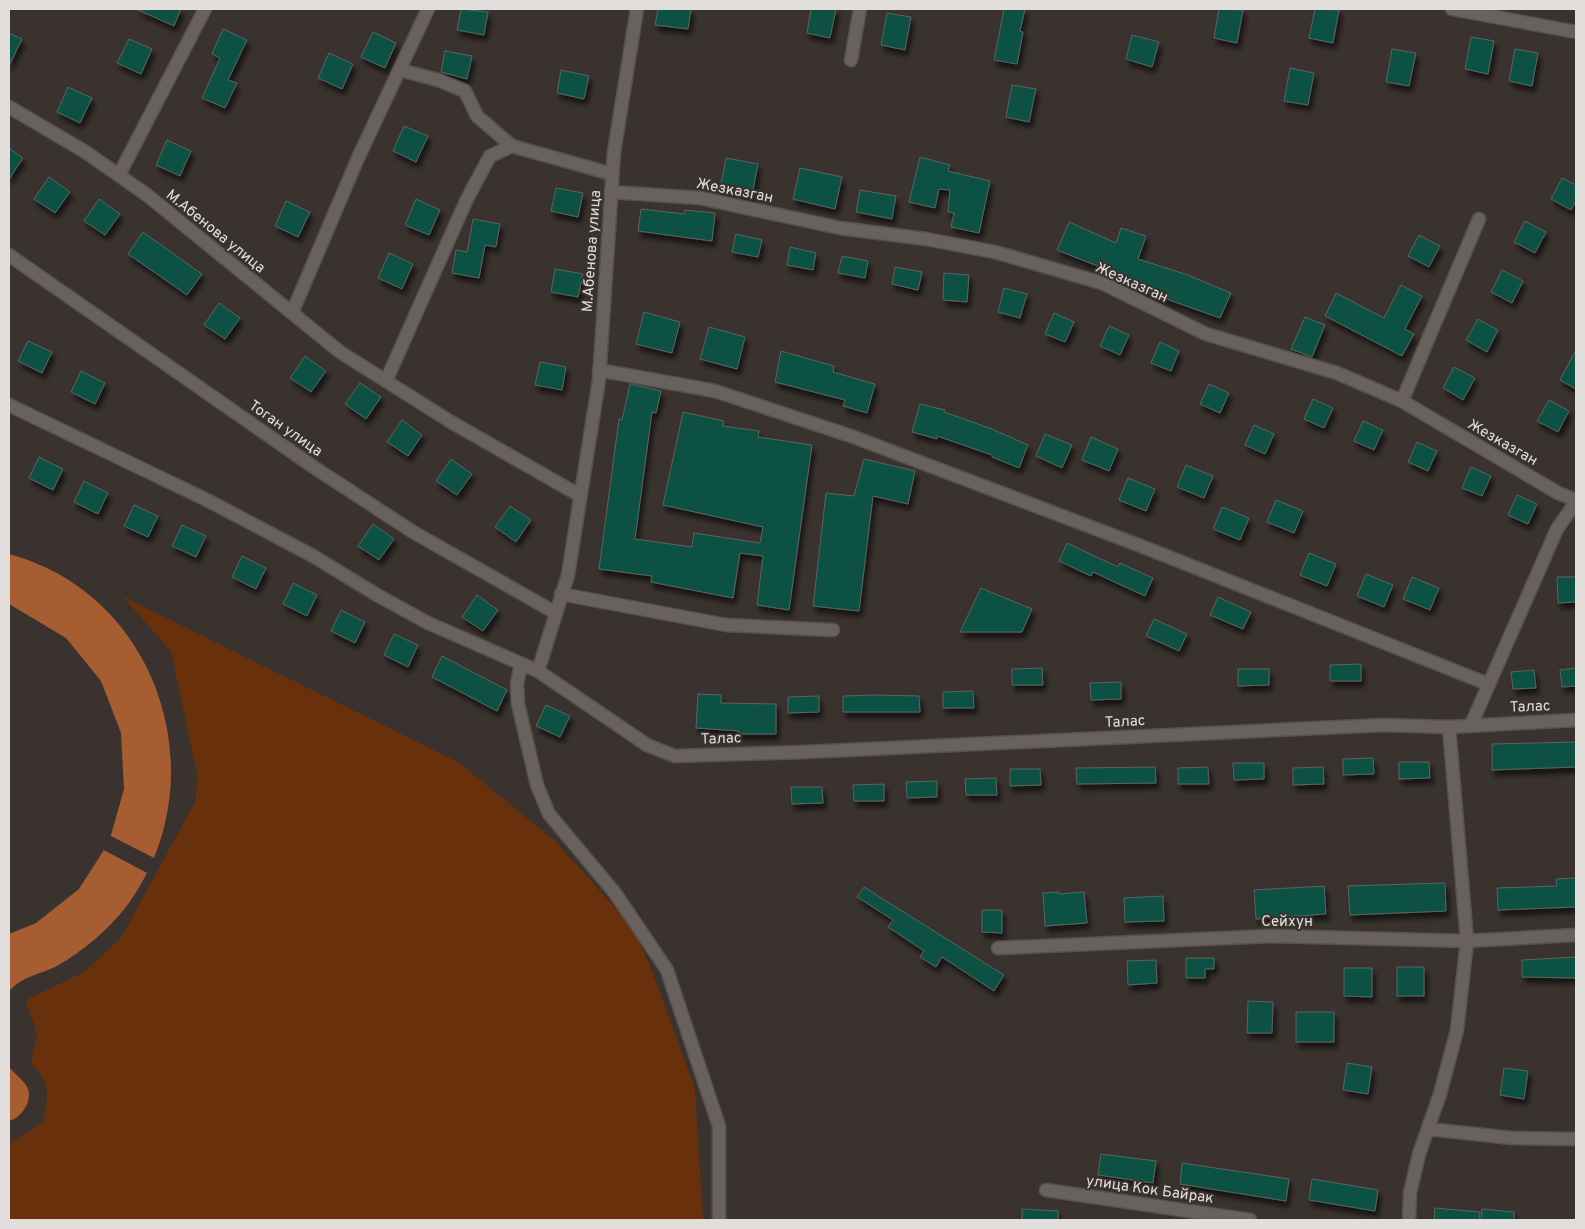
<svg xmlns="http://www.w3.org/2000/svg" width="1585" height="1229" font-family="Overpass,sans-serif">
<defs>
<filter id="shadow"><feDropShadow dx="3" dy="5.5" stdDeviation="2.5" flood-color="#0009"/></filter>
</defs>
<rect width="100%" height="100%" fill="#39322e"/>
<path fill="#68310b" d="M122,596l336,166 97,79 76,84 19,41 45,123 8,131h-694v-76l34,-22c5,-25 9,-40 -12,-58l6,-30 -11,-34 58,-28 37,-34 75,-138 1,-26 -26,-123z"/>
<g fill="#a55d31">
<path d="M9,554c153,41 210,229 117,353 -19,24 -43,44 -69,59 -15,8 -38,11 -48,26v-58l27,-11 43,-34 30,-47 15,-53 -3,-56 -20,-52 -35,-43 -57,-34z"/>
<path d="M9,1067c5,6 13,12 17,18 9,13 -4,33 -17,36z"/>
</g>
<path fill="#39322e" d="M109,835l47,24 -7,15 -47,-25z"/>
<g fill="#0f5145" stroke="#5a6461" filter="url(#shadow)">
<path d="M136,9h45l-7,17z"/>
<path d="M461,9l27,3 -4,23 -27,-5z"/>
<path d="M658,9h33l-3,20 -33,-4z"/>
<path d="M811,9h25l-6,29 -23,-5z"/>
<path d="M1004,9h21l-5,22 3,1 -6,32 -23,-4z"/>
<path d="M1219,9l24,1 -6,33 -23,-5z"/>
<path d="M1315,9l24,1 -6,33 -24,-5z"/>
<path d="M887,13l24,4 -6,33 -24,-5z"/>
<path d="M223,29l24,11 -19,40 9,3 -12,25 -23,-10 18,-40 -8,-4z"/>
<path d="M373,32l23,11 -11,25 -24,-11z"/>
<path d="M9,33l13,6 -13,27z"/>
<path d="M1132,35l27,7 -7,25 -26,-8z"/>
<path d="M1471,37l23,4 -6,33 -23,-5z"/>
<path d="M129,39l23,10 -11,25 -24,-11z"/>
<path d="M1392,49l24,4 -7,33 -23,-4z"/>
<path d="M1515,49l23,4 -6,33 -23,-5z"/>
<path d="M445,51l27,5 -5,23 -26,-7z"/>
<path d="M329,53l24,11 -11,25 -24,-11z"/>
<path d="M1290,68l24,5 -6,32 -24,-4z"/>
<path d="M561,70l28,6 -5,23 -27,-6z"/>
<path d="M1012,85l24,4 -7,33 -23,-5z"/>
<path d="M68,87l24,11 -12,25 -23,-11z"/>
<path d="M404,126l24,10 -12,26 -23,-11z"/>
<path d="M167,140l24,11 -11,25 -24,-11z"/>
<path d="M9,148l14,10 -14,21z"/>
<path d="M920,157l30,8 -2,6 42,10 -11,52 -28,-6 3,-14 -6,-1 2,-22 -11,-1 -4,19 -26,-6z"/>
<path d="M726,158l32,6 -6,31 -32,-6z"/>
<path d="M800,168l42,9 -7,32 -42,-10z"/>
<path d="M49,177l21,15 -15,21 -21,-14z"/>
<path d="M1562,178l14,7v16l-5,9 -20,-11z"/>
<path d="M556,188l27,5 -5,24 -27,-6z"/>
<path d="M860,190l36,6 -4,23 -36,-7z"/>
<path d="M99,199l21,15 -15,21 -21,-14z"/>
<path d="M416,199l24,11 -11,25 -24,-10z"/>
<path d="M286,201l24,11 -12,25 -23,-11z"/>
<path d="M641,209l43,5 1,-4 30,3 -3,28 -74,-10z"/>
<path d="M473,219l27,5 -4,23 -11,-2 -6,33 -27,-5 4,-23 11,2z"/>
<path d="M1525,221l21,11 -11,21 -21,-11z"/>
<path d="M1069,222l47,21 5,-15 25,8 -8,23 50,16 43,18 -11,25 -79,-28 2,-6 -86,-34z"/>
<path d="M143,232l59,42 -15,21 -59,-41z"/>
<path d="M736,234l26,6 -4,17 -26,-5z"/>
<path d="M1419,235l21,11 -11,21 -21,-11z"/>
<path d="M790,247l26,6 -3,17 -26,-5z"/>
<path d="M389,253l24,11 -11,25 -24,-11z"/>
<path d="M842,256l26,5 -3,17 -27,-5z"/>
<path d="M895,267l27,5 -4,18 -26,-6z"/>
<path d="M555,269l28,5 -5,23 -27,-5z"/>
<path d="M1502,270l21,11 -11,22 -21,-11z"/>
<path d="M944,273l25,2 -2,27 -24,-2z"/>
<path d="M1401,285l21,11 -17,33 9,5 -12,22 -77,-40 11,-23 48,25z"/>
<path d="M1004,288l23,6 -7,24 -22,-6z"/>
<path d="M219,303l21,15 -15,21 -21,-14z"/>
<path d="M644,312l36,10 -8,31 -36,-9z"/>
<path d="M1054,313l20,9 -9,20 -20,-8z"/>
<path d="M1305,317l20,8 -13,32 -21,-8z"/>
<path d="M1478,319l20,11 -11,22 -21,-12z"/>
<path d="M1109,326l20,9 -9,20 -20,-9z"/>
<path d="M709,327l36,10 -8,32 -37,-10z"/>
<path d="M28,341l24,11 -10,21 -24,-12z"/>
<path d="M1160,342l19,9 -8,20 -20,-8z"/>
<path d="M1576,350v39l-16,-9z"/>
<path d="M781,351l53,15 -1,6 42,12 -8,29 -24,-7 2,-6 -70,-18z"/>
<path d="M305,356l21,15 -15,21 -21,-14z"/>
<path d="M540,362l26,5 -4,23 -27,-5z"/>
<path d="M1454,367l21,11 -12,22 -20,-12z"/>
<path d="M81,371l24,12 -10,21 -24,-12z"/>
<path d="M360,383l21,14 -15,22 -21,-15z"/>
<path d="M630,384l31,7 -5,22 -4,-1 -17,127 57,8 2,-14 66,10 3,-16 -100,-22 20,-93 41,9 -1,5 36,5 -1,6 54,8 -23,165 -32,-5 6,-49 -23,-3 -7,45 -82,-16 1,-6 -53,-7 20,-150 3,1z"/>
<path d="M1209,384l20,9 -9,20 -20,-9z"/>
<path d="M1313,399l20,9 -9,20 -20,-9z"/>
<path d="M1549,400l20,11 -11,21 -21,-11z"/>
<path d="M920,404l25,6 -1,2 48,17 36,16 -9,23 -27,-11v-2l-55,-19v3l-25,-7z"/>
<path d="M402,420l20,15 -14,21 -21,-14z"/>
<path d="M1363,421l20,9 -9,20 -20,-9z"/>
<path d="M1254,425l20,9 -9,20 -20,-9z"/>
<path d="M1045,434l27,11 -10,23 -26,-12z"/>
<path d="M1091,437l27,12 -9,22 -27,-11z"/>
<path d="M1417,442l20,9 -9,20 -20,-9z"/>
<path d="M39,457l24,12 -10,21 -24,-12z"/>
<path d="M451,459l21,15 -15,21 -21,-14z"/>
<path d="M864,459l51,12 -7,33 -35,-8 -14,115 -46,-5 13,-113 28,3z"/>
<path d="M1186,465l27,11 -9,22 -27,-11z"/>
<path d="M1471,467l20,9 -9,20 -20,-8z"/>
<path d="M1128,478l27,11 -9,22 -27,-11z"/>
<path d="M84,481l24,12 -10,21 -24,-12z"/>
<path d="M1517,495l20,9 -9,20 -20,-9z"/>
<path d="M1276,500l27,11 -9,22 -27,-11z"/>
<path d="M134,505l24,11 -10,21 -24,-11z"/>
<path d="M510,506l21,14 -15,22 -21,-15z"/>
<path d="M1222,507l27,11 -9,22 -27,-11z"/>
<path d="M373,524l21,15 -15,21 -21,-14z"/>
<path d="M182,525l24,11 -10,21 -24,-11z"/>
<path d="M1067,543l51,24 2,-4 33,15 -8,18 -52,-24 -2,4 -32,-15z"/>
<path d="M1309,553l27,11 -9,22 -27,-11z"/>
<path d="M242,556l24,12 -10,21 -24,-12z"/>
<path d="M1366,574l27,11 -9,22 -27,-11z"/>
<path d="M1412,577l27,11 -9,22 -27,-11z"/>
<path d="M1557,577h19v25l-18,1z"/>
<path d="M293,583l24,12 -10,21 -24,-12z"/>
<path d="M981,588l51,21 -10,23h-62z"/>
<path d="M477,595l21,15 -15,21 -21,-14z"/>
<path d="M1218,597l33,15 -8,17 -33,-14z"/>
<path d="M341,610l24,12 -10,21 -24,-12z"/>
<path d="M1154,619l33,15 -8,17 -33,-15z"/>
<path d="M394,634l24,11 -10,22 -24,-12z"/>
<path d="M442,656l65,34 -10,21 -65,-34z"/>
<path d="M1361,664v17h-31v-16z"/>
<path d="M1042,668l1,17h-31v-16z"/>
<path d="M1576,668v18l-14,1 -2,-17z"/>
<path d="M1238,669h31v16l-31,1z"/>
<path d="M1534,670l2,18 -23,1 -2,-17z"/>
<path d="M1121,682v17l-30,1 -1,-17z"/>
<path d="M973,691l1,17h-31v-16z"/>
<path d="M698,694l23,1v8l55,1v30h-37v-3l-43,-3z"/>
<path d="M873,695l46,1 1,16h-77v-16z"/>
<path d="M819,696v16l-31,1v-16z"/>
<path d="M546,705l24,11 -10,21 -24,-11z"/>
<path d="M1576,742v25l-84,3v-26z"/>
<path d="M1373,758l1,16 -31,1v-16z"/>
<path d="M1399,762h30l1,16 -31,1z"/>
<path d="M1233,763h31v16l-30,1z"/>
<path d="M1155,767l1,16 -79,1 -1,-16z"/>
<path d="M1208,767l1,17h-31v-16z"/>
<path d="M1323,767l1,17 -31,1v-17z"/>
<path d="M1010,769h30l1,16 -31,1z"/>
<path d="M996,778l1,17h-31l-1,-16z"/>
<path d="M937,781v16l-30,1 -1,-16z"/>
<path d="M884,784v17h-30l-1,-16z"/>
<path d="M791,787h31l1,16 -31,1z"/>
<path d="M1576,878v29l-78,3 -1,-22 60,-2 -1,-7z"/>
<path d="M1445,883l1,28 -96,4 -2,-29z"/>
<path d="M1324,886l2,28 -70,5 -2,-29z"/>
<path d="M864,887l140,88 -10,16 -52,-34 -6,10 -16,-10 4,-6 -36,-24 5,-7 -36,-23z"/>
<path d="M1059,892v2l25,-2 3,31 -42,3 -2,-33z"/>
<path d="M1163,896l1,25 -39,1 -1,-24z"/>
<path d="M982,910h20v23l-20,-1z"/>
<path d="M1576,957v21l-54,-1v-17z"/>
<path d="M1186,958h28v11h-9v9h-19z"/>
<path d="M1156,960l1,23 -29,2 -1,-24z"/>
<rect x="1397" y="967" width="27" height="29"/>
<path d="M1344,968h28v29l-28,-1z"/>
<path d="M1248,1001l25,1 -1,31h-25z"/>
<rect x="1296" y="1012" width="38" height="30"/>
<path d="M1347,1063l25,4 -4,27 -25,-4z"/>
<path d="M1504,1068l24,3 -4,28 -24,-4z"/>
<path d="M1101,1154l55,7 -3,22 -55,-8z"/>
<path d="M1182,1163l107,16 -3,22 -106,-17z"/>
<path d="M1312,1179l66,11 -3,21 -66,-11z"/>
<path d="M1435,1208l45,4 -1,8h-45z"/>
<path d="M1022,1209l36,2v9h-36z"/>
<path d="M1482,1209l32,3v8h-33z"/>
</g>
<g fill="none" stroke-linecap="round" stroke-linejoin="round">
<defs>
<g id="street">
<path d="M1452,9l124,23"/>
<path d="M851,60l9,-51"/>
<path d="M400,70l38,10 27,11 12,25 35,30"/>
<path d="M9,107l75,44 63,44 193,157 111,70 128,73"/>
<path d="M119,175l86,-166"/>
<path d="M611,192l89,6 140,30 86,11 69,13 107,31 104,51 131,39 65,28 156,92 18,7"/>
<path d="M9,255l306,213 98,64 143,81"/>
<path d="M292,313l66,-155 70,-149"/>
<path d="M599,370l116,21 136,45 290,110 347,138"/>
<path d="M386,381l81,-182 23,-43 22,-10 100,28"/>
<path d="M1402,401l77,-182"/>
<path d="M9,405l198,95 106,56 64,39 51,28 110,48 109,74 28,11 130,-4 579,-27 65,2 127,-7"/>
<path d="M561,594l165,31 107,5"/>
<path d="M521,664l-4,20 1,20 19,81 12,29 66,79 52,77 52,156v94"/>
<path d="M538,671l30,-96 31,-195 15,-228 23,-143"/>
<path d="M1471,725l86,-196 19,-27"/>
<path d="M998,948l275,-12 194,5 109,-6"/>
<path d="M1428,1129l84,9 64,1"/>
<path d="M1046,1190l204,30"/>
<path d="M1409,1220l1,-27 9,-39 21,-60 17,-64 10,-89 -18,-214"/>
</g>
</defs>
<use href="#street" stroke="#56514d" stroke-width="15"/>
<use href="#street" stroke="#69615d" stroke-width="12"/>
</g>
<g text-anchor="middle" stroke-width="4" stroke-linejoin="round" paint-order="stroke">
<g font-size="15" fill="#e2dedb" stroke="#39322e">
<text transform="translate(735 190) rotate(11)" y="5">Жезказган</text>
<text transform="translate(216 231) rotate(39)" y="5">М.Абенова улица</text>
<text transform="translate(591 251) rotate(-86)" y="5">М.Абенова улица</text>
<text transform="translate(1132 282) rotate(24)" y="5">Жезказган</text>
<text transform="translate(286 428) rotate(35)" y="5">Тоган улица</text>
<text transform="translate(1503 442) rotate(30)" y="5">Жезказган</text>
<text transform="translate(1530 706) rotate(-2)" y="5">Талас</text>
<text transform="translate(1125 721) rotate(-3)" y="5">Талас</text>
<text transform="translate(721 738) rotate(-2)" y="5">Талас</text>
<text x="1287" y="926">Сейхун</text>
<text transform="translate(1150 1189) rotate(8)" y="5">улица Кок Байрак</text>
</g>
</g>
<rect width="1585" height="1229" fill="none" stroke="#e2dedb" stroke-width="20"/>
</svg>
